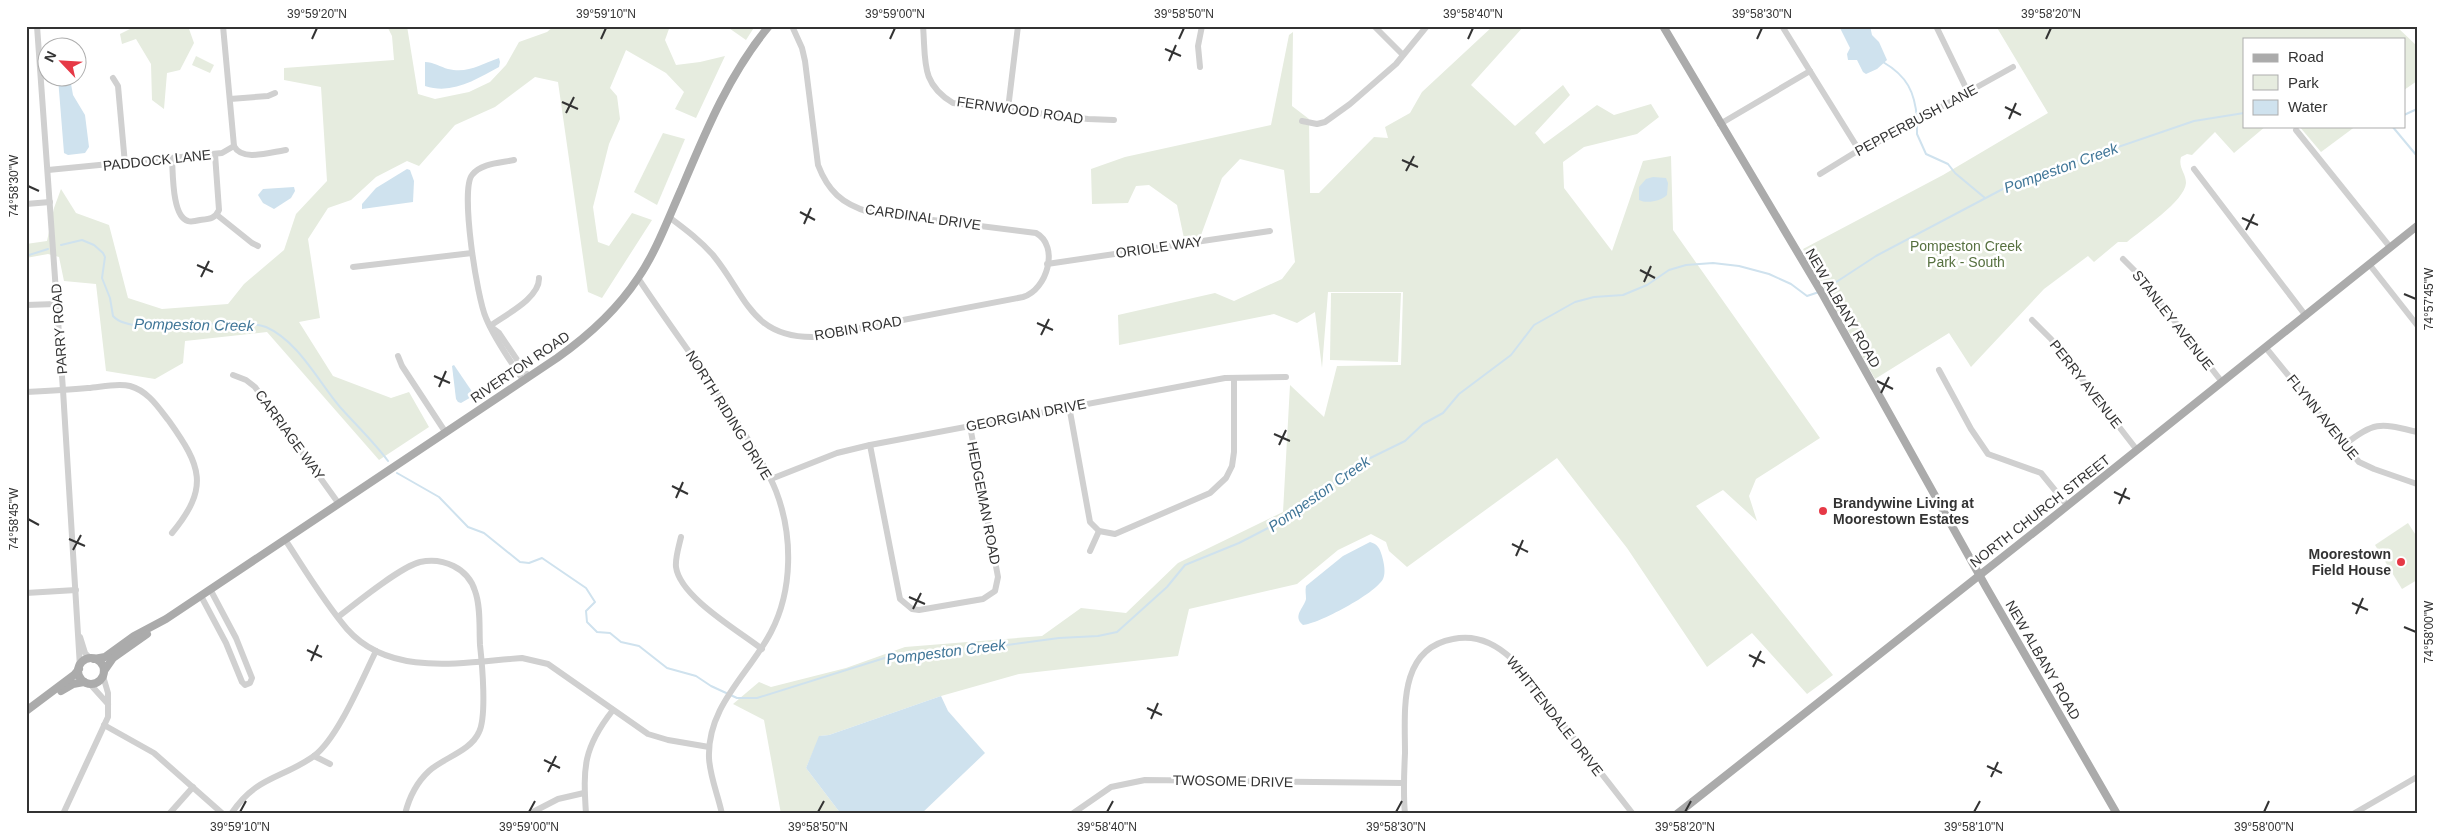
<svg xmlns="http://www.w3.org/2000/svg" width="2443" height="840" font-family="Helvetica,sans-serif">
<rect width="100%" height="100%" fill="#fff"/>
<g fill="#e6ecdf">
<path d="M136,26h52l6,17 -14,27 -13,3 -3,36 -12,-9 -1,-36 -15,-25 -14,5 -2,-10z"/>
<path d="M387,26h20l11,68 17,5 34,-7 21,-10 16,-17 13,-23 28,-10 7,-6h116l-5,14 11,25 24,-3 25,-6 -29,62 -21,-9 9,-17 -18,-19 -40,-23 -16,38 7,8 3,23 -11,25 -16,63 5,35 11,4 23,-33 20,7 -50,78 -14,-6 -30,-210 -23,-5 -40,30 -40,18 -36,41 -12,-5 -31,16 -25,23 -23,8 -20,31 12,79 -21,4 34,54 58,22 18,-6 20,35 -50,33 -112,-128 -82,9 -2,22 -28,16 -49,-8 -10,-87 -32,-3 -5,-24 -11,-3 -22,4v-14l21,-3 7,-33 7,-19 15,24 33,12 19,73 34,11 66,-5 16,-20 40,-34 12,-36 31,-33 -6,-94 -37,-7v-12l110,-8 -2,-24z"/>
<path d="M726,26h29l-9,14z"/>
<path d="M1493,26h31l-53,59 44,41 48,-41 7,10 -35,38 9,11 53,-39 17,10 37,-11 8,13 -22,17 -53,13 -21,15 1,26 48,63 31,-90 28,-5 2,74 147,208 -64,41 -7,17 8,25 -34,-31 -27,16 137,169 -26,19 -55,-61 -45,34 -80,-119 -70,-90 -150,109 -18,-16 -3,-9 -15,-8 -33,16 -41,34 -108,25 -11,47 -159,18 -78,22 -112,39 -9,1 -14,32 35,46h-60l-17,-94 -31,-16 26,-22 12,5 75,-19 59,-21 137,-11 39,-28 45,5 52,-50 105,-51 7,-127 34,32 13,-51 64,-1 2,-73h-75l-6,76 -7,-56 -18,11 -23,-9 -155,31 -1,-30 97,-22 19,8 48,-22 13,-17 -11,-92 -44,-11 -18,19 -25,68 -11,2 -9,-43 -28,-20 -13,1 -8,17 -36,1 -1,-35 34,-12 146,-32 18,-90 4,-3 -1,74 17,13 1,74h9l55,-56 14,1 -3,-11 25,-14 12,-21z"/>
<path d="M1996,26h400l21,20v35l-13,9v-51h-160v87h22l-32,27 -19,-21 -23,23 -5,-1 -6,3c-3,11 5,16 5,26 -1,18 -45,47 -59,59h-9l-24,20 -6,-6 -44,33 -73,78 -22,-34 -74,46 -72,-130 140,-74 105,-62z"/>
<path d="M196,56l18,9 -4,8 -18,-8z"/>
<path d="M2299,126h57l-35,26z"/>
<path d="M663,133l22,6 -28,66 -23,-13z"/>
<path d="M1331,293h70l-3,69 -68,-2z"/>
<path d="M2408,523l9,14v43l-15,9 -27,-44z"/>
</g>
<g fill="#cfe2ee">
<path d="M1839,26h31l2,9 7,7 8,18 -10,9 -11,5 -3,-2 -6,-12h-9l-1,-6 3,-6z"/>
<path d="M499,58l1,4 -1,5c-23,12 -46,28 -74,19v-24c8,0 16,5 23,7 20,5 33,-5 51,-11z"/>
<path d="M58,78h12l3,17 12,20 4,32 -4,6 -17,2 -4,-2z"/>
<path d="M407,169l3,1 4,11 -1,21 -51,7v-5l14,-16z"/>
<path d="M1653,177l13,1 2,5 -1,12c-6,6 -20,9 -28,5v-13l7,-8z"/>
<path d="M294,187l1,4 -4,7 -17,11 -11,-6 -5,-8 5,-6z"/>
<path d="M454,365l19,28v3l-12,7 -3,-1 -2,-3 -4,-33z"/>
<path d="M1370,542c8,2 10,7 12,14 2,7 4,17 1,23 -8,15 -65,45 -80,46 -11,-9 1,-17 3,-26 0,-4 -1,-9 0,-13l37,-30z"/>
<path d="M941,696l7,15 37,42 -64,61h-80l-35,-46 13,-32 10,-1z"/>
</g>
<g fill="none" stroke-linecap="round" stroke-linejoin="round">
<g stroke="#cfe2ee" stroke-width="2">
<path d="M1883,62c24,14 32,30 34,57"/>
<path d="M2404,115l13,-6"/>
<path d="M1917,124v10l9,20 22,10 7,9 30,25"/>
<path d="M2392,126l25,30"/>
<path d="M61,245l21,-5 12,5 9,8 2,4 -3,21 8,20 3,18c21,24 121,-2 153,11 32,14 52,54 74,80 16,18 34,35 48,54"/>
<path d="M26,256l22,-7"/>
<path d="M1824,290l52,-34 140,-74 178,-61 50,-8"/>
<path d="M397,473l42,24 29,30 16,6 36,29 9,1 13,-5 44,30 9,14 -9,9 1,11 10,10 13,1 11,9 18,4 28,22 29,8 15,10 26,12h20l134,-42 109,-10 59,-8 39,-2 19,-4 50,-45 18,-22 54,-22 31,-16 8,-1 16,-10 60,-50 51,-25 18,-17 20,-11 16,-19 52,-39 23,-30 41,-23 19,-5 29,-2 24,-10 22,-15 17,-5 27,-2 26,3 30,8 22,10 16,12 12,-4"/>
</g>
<g stroke="#d0d0d0" stroke-width="6">
<path d="M37,26l26,364 17,277"/>
<path d="M923,26c3,35 -3,57 30,77l135,16 26,1"/>
<path d="M1374,26l29,29"/>
<path d="M1782,26l77,124"/>
<path d="M1936,26l32,66"/>
<path d="M1200,67l-2,-21 4,-20"/>
<path d="M113,78l5,8 7,78"/>
<path d="M230,99l38,-3 7,-3"/>
<path d="M1008,109l10,-83"/>
<path d="M1302,121l15,3 8,-2 25,-18 46,-40 31,-38"/>
<path d="M1720,124l90,-53"/>
<path d="M2296,130l94,117"/>
<path d="M234,146c8,16 37,6 52,4"/>
<path d="M172,159c1,14 0,58 16,62 3,1 8,0 12,-1 9,-1 15,-1 19,-10l-4,-56"/>
<path d="M514,160c-13,3 -33,3 -42,15 -12,15 5,123 14,143 9,22 24,42 37,62"/>
<path d="M2194,169l112,147"/>
<path d="M48,170l174,-17 12,-7 -11,-120"/>
<path d="M1820,174l39,-24 19,-8 135,-75"/>
<path d="M26,204l24,-2"/>
<path d="M217,215l35,28 6,3"/>
<path d="M669,217c16,12 31,23 44,38 33,40 38,83 101,82l209,-40c24,-7 37,-51 13,-64l-167,-21c-27,-8 -41,-21 -51,-47l-13,-104 -3,-13 -10,-22"/>
<path d="M2123,259l14,14 85,109"/>
<path d="M1047,264l223,-33"/>
<path d="M2369,264l48,61"/>
<path d="M353,267l119,-14"/>
<path d="M638,278c33,50 69,97 101,147 13,21 28,43 37,66 17,44 17,99 -5,141 -22,42 -64,74 -62,126 1,19 9,37 13,56"/>
<path d="M26,305l30,-1"/>
<path d="M2032,320l19,19 86,111"/>
<path d="M490,326c15,-11 50,-28 49,-48"/>
<path d="M491,327l8,6 29,43"/>
<path d="M2266,348l93,114 15,7 43,15"/>
<path d="M398,356l4,10 44,67"/>
<path d="M1939,370l32,59 17,25 53,19 26,32"/>
<path d="M233,375l13,5 9,7 84,117"/>
<path d="M26,392c21,-1 41,-2 62,-4 13,-1 29,-5 42,-2 18,5 28,21 39,35 32,45 41,66 3,112"/>
<path d="M1069,406l21,116 9,9 16,3 95,-41 16,-15 6,-12 2,-14v-74"/>
<path d="M870,445l30,154 12,10 7,1 64,-11 12,-8 3,-14 -28,-151"/>
<path d="M2344,445c32,-24 35,-22 73,-13"/>
<path d="M771,479l66,-26 33,-8 355,-67 61,-1"/>
<path d="M681,537c-2,9 -6,21 -5,30 4,30 63,64 86,82"/>
<path d="M286,541c19,29 38,61 61,88 43,49 117,33 175,29l26,6 100,70 20,6 41,7"/>
<path d="M1090,551l9,-20"/>
<path d="M26,593l50,-3"/>
<path d="M201,596l25,47 16,39 3,3 5,-2 2,-5 -16,-40 -26,-49"/>
<path d="M338,617c18,-14 62,-50 82,-55 23,-5 48,6 55,29 6,16 4,37 5,54 2,18 7,71 -1,87 -8,19 -36,26 -50,39 -13,12 -20,27 -24,43"/>
<path d="M80,637l5,16 6,6"/>
<path d="M90,684l18,20"/>
<path d="M104,725l50,28 69,61"/>
<path d="M314,756l16,8"/>
<path d="M63,814l45,-97v-24l-5,-17"/>
<path d="M169,814l24,-27"/>
<path d="M231,814c25,-38 51,-35 83,-58 24,-18 48,-77 62,-105"/>
<path d="M529,814l29,-15 26,-6"/>
<path d="M586,814c-3,-47 -3,-66 27,-104"/>
<path d="M1072,814l39,-27 34,-7 259,3"/>
<path d="M1405,814c-2,-20 -1,-41 0,-61 0,-43 -7,-104 48,-114 23,-5 42,4 59,20l121,155"/>
<path d="M2353,814l64,-37"/>
</g>
<g stroke="#ababab" stroke-width="8">
<path d="M1663,26l160,269 163,292 131,227"/>
<circle cx="91" cy="671" r="13"/>
<path d="M94,659l11,-2 29,-21 32,-17 391,-261c31,-22 60,-48 81,-80 18,-26 30,-59 43,-88 24,-57 48,-116 88,-164"/>
<path d="M104,671l9,-13 34,-24"/>
<path d="M61,691l12,-7 11,-2"/>
<path d="M26,711l48,-36 5,-6"/>
<path d="M1677,814l370,-292 370,-296"/>
</g>
</g>
<path fill="none" stroke="#333" stroke-width="2" d="M312,39l5,-11M601,39l5,-11M890,39l5,-11M1179,39l5,-11M1468,39l5,-11M1757,39l5,-11M2046,39l5,-11M1165,49l16,7M1169,61l7,-16M562,102l16,7M2005,107l16,8M566,113l8,-16M2009,119l7,-16M1402,160l16,7M1406,171l8,-15M28,186l11,5M800,212l15,8M2242,218l16,7M804,224l7,-16M2246,230l8,-16M197,265l16,7M1640,270l15,8M201,277l8,-16M1644,282l7,-16M2404,294l12,5M1037,323l16,7M1041,335l8,-16M434,376l16,7M1877,381l16,8M439,387l7,-16M1881,393l8,-16M1274,434l16,7M1279,445l7,-15M672,486l16,8M2114,492l16,7M676,498l7,-16M2119,504l7,-16M28,519l11,6M69,539l16,7M1512,544l16,8M73,550l8,-15M1516,556l7,-16M909,597l16,7M2352,603l16,7M913,609l8,-16M2356,614l7,-16M2404,627l12,5M307,650l15,7M1749,655l16,8M311,661l7,-16M1753,667l8,-16M1147,708l15,7M1151,719l7,-16M544,760l16,8M1987,766l15,7M548,772l8,-16M1991,777l7,-15M240,812l6,-11M529,812l6,-11M818,812l6,-11M1107,812l6,-11M1396,812l6,-11M1685,812l6,-11M1974,812l6,-11M2264,812l5,-11"/>
<g fill="#e63946" stroke="#fff" stroke-width="2">
<circle cx="1823" cy="511" r="5"/>
<circle cx="2401" cy="562" r="5"/>
</g>
<g text-anchor="middle" stroke-width="5" stroke-linejoin="round" paint-order="stroke">
<g font-size="14" fill="#333" stroke="#fff">
<text transform="translate(1020 110) rotate(8)" y="5">FERNWOOD ROAD</text>
<text transform="translate(1916 120) rotate(-28)" y="5">PEPPERBUSH LANE</text>
<text transform="translate(157 160) rotate(-6)" y="5">PADDOCK LANE</text>
<text transform="translate(923 217) rotate(8)" y="5">CARDINAL DRIVE</text>
<text transform="translate(1159 247) rotate(-8)" y="5">ORIOLE WAY</text>
<text transform="translate(1843 308) rotate(60)" y="5">NEW ALBANY ROAD</text>
<text transform="translate(2173 320) rotate(52)" y="5">STANLEY AVENUE</text>
<text transform="translate(858 328) rotate(-10)" y="5">ROBIN ROAD</text>
<text transform="translate(59 329) rotate(-94)" y="5">PARRY ROAD</text>
<text transform="translate(520 367) rotate(-34)" y="5">RIVERTON ROAD</text>
<text transform="translate(2086 384) rotate(52)" y="5">PERRY AVENUE</text>
<text transform="translate(729 415) rotate(58)" y="5">NORTH RIDING DRIVE</text>
<text transform="translate(1026 415) rotate(-11)" y="5">GEORGIAN DRIVE</text>
<text transform="translate(2323 417) rotate(51)" y="5">FLYNN AVENUE</text>
<text transform="translate(290 435) rotate(54)" y="5">CARRIAGE WAY</text>
<text transform="translate(984 503) rotate(79)" y="5">HEDGEMAN ROAD</text>
<text transform="translate(2040 511) rotate(-38)" y="5">NORTH CHURCH STREET</text>
<text transform="translate(2043 660) rotate(60)" y="5">NEW ALBANY ROAD</text>
<text transform="translate(1555 716) rotate(52)" y="5">WHITTENDALE DRIVE</text>
<text transform="translate(1233 781) rotate(1)" y="5">TWOSOME DRIVE</text>
</g>
<g font-size="14" fill="#56703f" stroke="#fff">
<text x="1966" y="251">Pompeston Creek<tspan x="1966" dy="16">Park - South</tspan></text>
</g>
<g font-size="14" font-weight="bold" fill="#333" stroke="#fff" text-anchor="start">
<text x="1833" y="508">Brandywine Living at<tspan x="1833" dy="16">Moorestown Estates</tspan></text>
<text x="2391" y="559" text-anchor="end">Moorestown<tspan x="2391" dy="16">Field House</tspan></text>
</g>
<g font-size="15" font-style="italic" fill="#3f7597" stroke="#fff">
<text transform="translate(2061 168) rotate(-20)" y="5">Pompeston Creek</text>
<text transform="translate(194 325) rotate(1)" y="5">Pompeston Creek</text>
<text transform="translate(1319 494) rotate(-35)" y="5">Pompeston Creek</text>
<text transform="translate(946 652) rotate(-7)" y="5">Pompeston Creek</text>
</g>
</g>
<rect width="2443" height="840" fill="none" stroke="#ffffff" stroke-width="55"/>
<rect x="2243" y="38" width="162" height="90" fill="#ffffff" stroke="#adadad"/>
<rect x="2253" y="54" width="25" height="8" fill="#ababab" stroke="#adadad"/>
<text x="2288" y="62" font-size="15" fill="#333333">Road</text>
<rect x="2253" y="75" width="25" height="15" fill="#e6ecdf" stroke="#adadad"/>
<text x="2288" y="88" font-size="15" fill="#333333">Park</text>
<rect x="2253" y="100" width="25" height="15" fill="#cfe2ee" stroke="#adadad"/>
<text x="2288" y="112" font-size="15" fill="#333333">Water</text>
<g transform="translate(62 62) rotate(295)"><circle r="24" fill="#ffffff" stroke="#adadad"/>
<path d="M0-4L9 19L0 12L-9 19Z" fill="#e63946"/>
<text y="-8" font-size="14" font-weight="bold" text-anchor="middle" fill="#333333">N</text>
</g>
<rect x="28" y="28" width="2388" height="784" fill="none" stroke="#333" stroke-width="2"/>
<g font-size="12" text-anchor="middle" fill="#333">
<text x="317" y="18">39°59'20"N</text>
<text x="606" y="18">39°59'10"N</text>
<text x="895" y="18">39°59'00"N</text>
<text x="1184" y="18">39°58'50"N</text>
<text x="1473" y="18">39°58'40"N</text>
<text x="1762" y="18">39°58'30"N</text>
<text x="2051" y="18">39°58'20"N</text>
<text transform="translate(14 186) rotate(-90)" y="4">74°58'30"W</text>
<text transform="translate(2429 299) rotate(-90)" y="4">74°57'45"W</text>
<text transform="translate(14 519) rotate(-90)" y="4">74°58'45"W</text>
<text transform="translate(2429 632) rotate(-90)" y="4">74°58'00"W</text>
<text x="240" y="831">39°59'10"N</text>
<text x="529" y="831">39°59'00"N</text>
<text x="818" y="831">39°58'50"N</text>
<text x="1107" y="831">39°58'40"N</text>
<text x="1396" y="831">39°58'30"N</text>
<text x="1685" y="831">39°58'20"N</text>
<text x="1974" y="831">39°58'10"N</text>
<text x="2264" y="831">39°58'00"N</text>
</g>
</svg>
